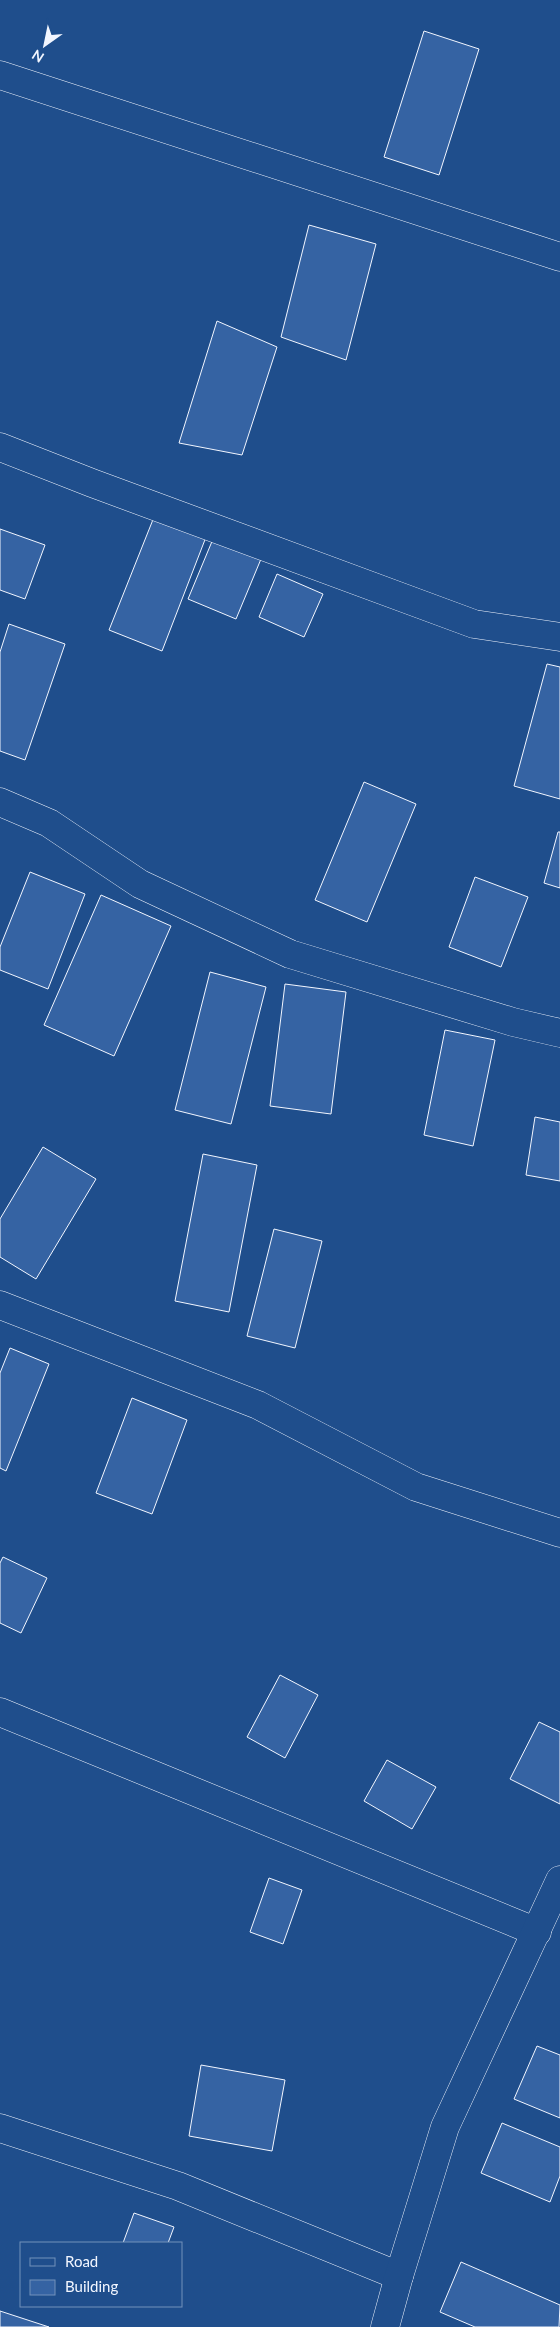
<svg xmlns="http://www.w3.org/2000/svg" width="560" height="2327" font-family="Lato,sans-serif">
<rect width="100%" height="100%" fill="#1f4e8c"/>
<g fill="#3563a3" stroke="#f2f6ff">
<path d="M424,31l55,18 -40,126 -55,-18z"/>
<path d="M309,225l67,19 -30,116 -65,-23z"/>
<path d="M217,321l60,26 -35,108 -63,-12z"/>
<path d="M154,517l52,20 -44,114 -53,-21z"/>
<path d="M0,529l45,16 -20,54 -25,-9z"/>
<path d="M213,539l48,20 -25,60 -48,-20z"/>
<path d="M277,574l46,20 -19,43 -45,-20z"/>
<path d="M9,624l56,20 -40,116 -25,-9v-99z"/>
<path d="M547,664l13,3v132l-46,-13z"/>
<path d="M364,782l52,22 -49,118 -52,-22z"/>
<path d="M558,832h2v56l-16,-5z"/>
<path d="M30,872l55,22 -37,95 -48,-19v-23z"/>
<path d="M475,877l53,20 -27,70 -52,-20z"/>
<path d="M101,895l70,31 -57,130 -70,-31z"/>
<path d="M210,972l56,15 -35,137 -56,-14z"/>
<path d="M285,984l61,8 -15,122 -61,-8z"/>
<path d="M445,1030l50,10 -22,106 -49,-11z"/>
<path d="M535,1117l25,5v59l-34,-6z"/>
<path d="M43,1147l53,32 -60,100 -36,-22v-38z"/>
<path d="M203,1154l54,11 -28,147 -54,-11z"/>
<path d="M274,1229l48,12 -27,107 -48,-12z"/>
<path d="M10,1348l39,16 -43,107 -6,-3v-95z"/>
<path d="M132,1398l55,22 -35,94 -56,-21z"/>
<path d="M3,1557l44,21 -26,55 -21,-10v-60z"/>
<path d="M280,1675l38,20 -33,63 -38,-21z"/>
<path d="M539,1722l21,10v72l-50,-25z"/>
<path d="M387,1760l49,27 -24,42 -48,-28z"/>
<path d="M269,1878l33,12 -19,54 -33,-12z"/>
<path d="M537,2046l23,9v63l-46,-19z"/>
<path d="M201,2065l84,15 -13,71 -83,-15z"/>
<path d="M502,2123l58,24v29l-10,26 -69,-29z"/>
<path d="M134,2213l40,14 -6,16h-45z"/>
<path d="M461,2262l99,43 -1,22h-84l-35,-15z"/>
<path d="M0,2311l49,16h-49z"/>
</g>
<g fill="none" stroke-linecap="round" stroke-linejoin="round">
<defs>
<g id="minor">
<path d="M0,75l560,182"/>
<path d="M0,447l92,36 382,141 86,13"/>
<path d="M0,802l49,21 91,61 150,70 223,68 47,11"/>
<path d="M0,1305l258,100 158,82 144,46"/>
<path d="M0,1712l537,220"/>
<path d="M0,2128l178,58 221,90"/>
<path d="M385,2327l14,-51 46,-149 115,-247"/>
</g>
</defs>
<use href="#minor" stroke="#f2f6ff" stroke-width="29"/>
<use href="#minor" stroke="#1f4e8c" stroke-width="28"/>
</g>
<rect x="20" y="2242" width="162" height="65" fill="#1f4e8c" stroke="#7391ba"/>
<rect x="30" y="2258" width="25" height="8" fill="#1f4e8c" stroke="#7391ba"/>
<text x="65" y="2267" font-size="15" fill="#f2f6ff">Road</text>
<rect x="30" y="2280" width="25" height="15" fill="#3563a3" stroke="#7391ba"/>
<text x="65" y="2292" font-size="15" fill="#f2f6ff">Building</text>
<g transform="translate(45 45) rotate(213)" stroke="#1f4e8c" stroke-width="4" paint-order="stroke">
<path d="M0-4L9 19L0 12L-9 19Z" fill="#f2f6ff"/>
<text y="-8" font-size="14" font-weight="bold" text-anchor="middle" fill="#f2f6ff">N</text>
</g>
</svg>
